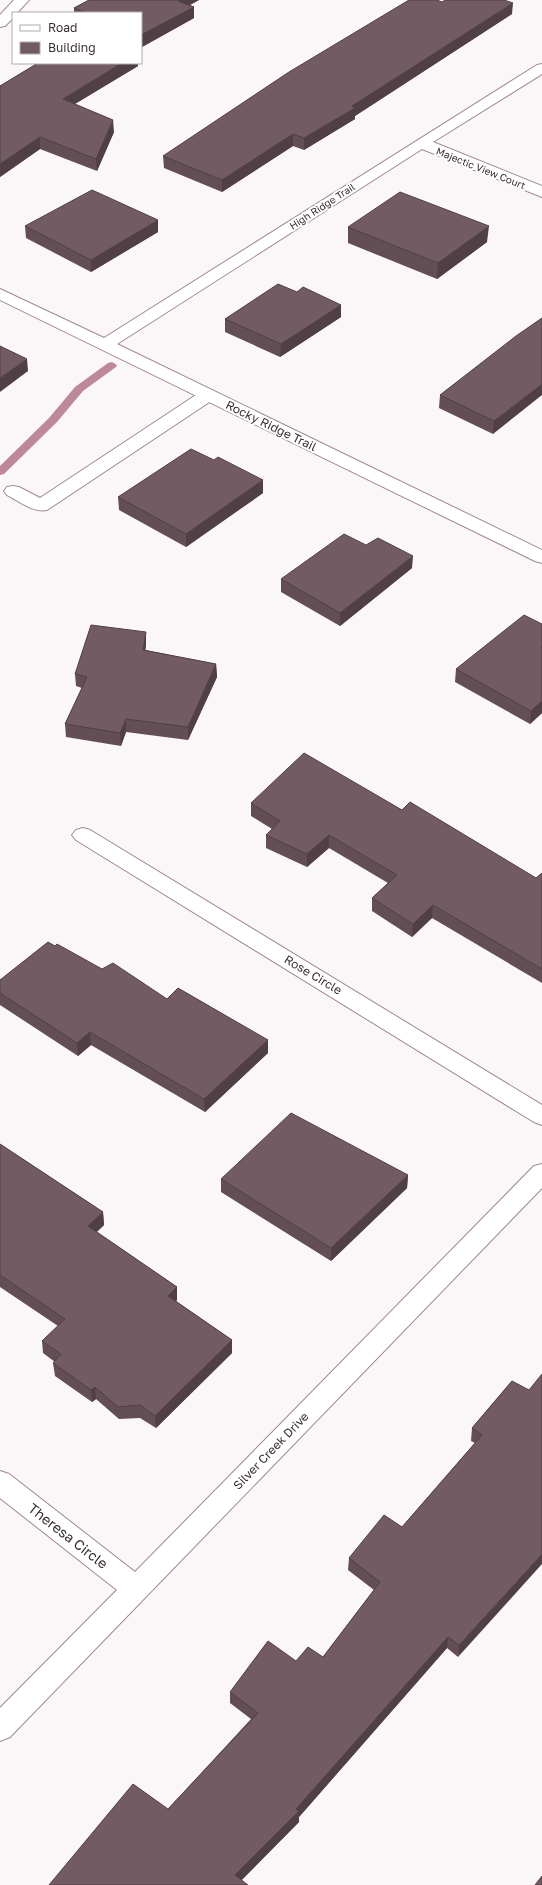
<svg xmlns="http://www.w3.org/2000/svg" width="542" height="1885" font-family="'Golos Text',sans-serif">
<rect width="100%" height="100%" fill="#fbf6f8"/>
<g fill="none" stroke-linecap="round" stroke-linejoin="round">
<path fill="#be889c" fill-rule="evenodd" d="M112,362l5,3 -1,2 -33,24 -26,31 -53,52 -4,1v-9l49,-48 26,-31 33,-24z"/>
<defs>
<path id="lane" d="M208,390l6,1 3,4 -3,4 -167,111c-14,3 -28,-9 -40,-15l-3,-4 3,-4 6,-1 6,1 21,11 162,-107z"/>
<g id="street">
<path d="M14,0h15l-12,13h-4v5l-8,8 -5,1v-12z"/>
<path d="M542,64v10l-109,68 109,44v11l-120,-48 -305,195 425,206v13l-7,-2 -535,-261v-11l104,49 433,-273z"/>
<path d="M83,828l7,2 452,275v20l-8,-3 -458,-282 -4,-5 4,-5z"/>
<path d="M542,1164v24l-532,549 -10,4v-33l117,-118 -117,-92v-27l9,3 126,98 399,-406z"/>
</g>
</defs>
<use href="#lane" stroke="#a28891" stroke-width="2"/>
<use href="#street" stroke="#a28891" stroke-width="2"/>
<use href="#lane" fill="#fff" fill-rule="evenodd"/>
<use href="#street" fill="#fff" fill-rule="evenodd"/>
</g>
<g fill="#634e55">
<path d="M89,0h110l-10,5 5,2v11l-52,29 -1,-1v-33h-67v-5z"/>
<path d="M442,2l70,12 -157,102v3l-51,31 -11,-4 -71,46 -58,-24 -1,-12z"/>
<path d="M36,63h102v3l-63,38 39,28 -17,39 -57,-22 -40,28v-91l36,-22z"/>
<path d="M25,226l133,6 -67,40 -65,-34z"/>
<path d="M348,227l139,15 -50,37 -89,-36z"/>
<path d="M297,292l44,13v12l-61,40 -55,-25v-13z"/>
<path d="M542,318l-49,116 -54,-26 1,-13z"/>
<path d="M214,460l49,20v13l-77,54 -67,-37 -1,-13z"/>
<path d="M412,568l-72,58 -59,-34v-13z"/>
<path d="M542,624v89l-12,11 -75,-42 1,-13z"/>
<path d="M146,632v13l-1,5 71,14 1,13 -29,63 -62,-8 -5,14 -55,-9 -1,-13 17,-36 -6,-2 -1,-12z"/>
<path d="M251,803l151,7 134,68 6,-5v110l-110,-65 -20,19 -40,-26v-13l16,-15 -59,-35 -22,19 -41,-19v-13l6,-6 -21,-13z"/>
<path d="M55,946l47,23 65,30 101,41v13l-63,59 -114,-67 -13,11 -78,-51v-25z"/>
<path d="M0,1144l103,68 1,13 -7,7 80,55v13l-1,1 56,39v13l-76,75 -16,-10 -21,1 -23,-20 -4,3 -37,-26 -2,-13 2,-1 -12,-9 -1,-12 16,-15 -58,-39z"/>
<path d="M408,1175l-1,13 -76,73 -110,-69v-13z"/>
<path d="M512,1381l-54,276 -11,-9 -148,169v5l-58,58 -192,5 119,-76 83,-90 -21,-16v-11l66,-31 27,-4 51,-67 -26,-20 1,-12 53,-31 73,-84 -4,-2 1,-13z"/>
</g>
<g fill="#504045">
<path d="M179,0h20l-21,12v-11z"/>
<path d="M513,3l-1,11 -157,102v3l-51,31v-12l48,-32z"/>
<path d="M194,7v11l-52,29 -1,-12z"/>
<path d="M122,63h16v3l-75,45v-12z"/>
<path d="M113,120l1,12 -17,39 -1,-12z"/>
<path d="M293,134v12l-71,46v-12z"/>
<path d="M40,137v12l-40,28v-13z"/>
<path d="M158,220v12l-67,40v-12z"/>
<path d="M489,226l-2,16 -50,37 1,-16z"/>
<path d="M341,305v12l-61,40 1,-13z"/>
<path d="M27,359l1,12 -28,21v-14z"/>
<path d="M542,384v11l-49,39 1,-13z"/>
<path d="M263,480v13l-77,54v-13z"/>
<path d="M413,556l-1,12 -72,58v-13z"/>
<path d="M146,632v13l-2,18 -1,-13z"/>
<path d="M216,664l1,13 -29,63v-13z"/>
<path d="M542,701v12l-12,11 1,-13z"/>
<path d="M126,719v13l-5,14 -1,-13z"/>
<path d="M329,835v13l-22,19v-13z"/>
<path d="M433,905l-1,13 -20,19 1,-13z"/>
<path d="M90,1032l1,13 -13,11 -1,-13z"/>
<path d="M268,1040v13l-63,59 -1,-13z"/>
<path d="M408,1175l-1,13 -76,73v-13z"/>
<path d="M103,1212l1,13 -15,13 -1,-12z"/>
<path d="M177,1287v13l-8,8 -1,-12z"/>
<path d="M232,1340v13l-76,75 -1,-12z"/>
<path d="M95,1387l1,12 -4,3 -1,-12z"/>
<path d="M542,1554v10l-84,93 1,-12z"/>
<path d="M448,1637l-1,11 -148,169v5l-62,63 -2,-10 61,-66z"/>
</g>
<g fill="#735b63" stroke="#504045">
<path d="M89,0h90l-1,1 16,6 -53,28v-22h-55l-12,-5z"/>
<path d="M409,0h28l5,2 3,-2h59l9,3 -161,103 3,2 -51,30 -11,-4 -71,46 -59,-24 126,-84z"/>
<path d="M38,63h84l-59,36 50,21 -17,39 -56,-22 -40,27v-78z"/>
<path d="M92,190l66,30 -67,40 -66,-34z"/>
<path d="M400,192l89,34 -51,37 -90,-36z"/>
<path d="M278,284l19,8 6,-5 38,18 -60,39 -56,-25z"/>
<path d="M542,318v66l-48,37 -54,-26 76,-59z"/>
<path d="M0,346l27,13 -27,19z"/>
<path d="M191,449l23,11 4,-3 45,23 -77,54 -68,-37z"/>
<path d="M344,534l22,11 12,-7 35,18 -73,57 -59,-34z"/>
<path d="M524,615l18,9v22l-1,1h1v54l-11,10 -75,-42z"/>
<path d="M91,625l55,7 -3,18 73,14 -28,63 -62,-8 -6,14 -55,-9 22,-47 -12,-3z"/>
<path d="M304,753l98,57 8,-8 126,76 6,-5v96l-109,-64 -20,19 -41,-26 25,-23 -68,-40 -22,19 -41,-19 14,-14 -29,-18z"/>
<path d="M48,942l7,4 2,-2 45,25 11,-6 54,36 11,-11 90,52 -64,59 -114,-67 -13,11 -77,-50v-13z"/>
<path d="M291,1113l117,62 -77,73 -110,-69z"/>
<path d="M0,1144l103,68 -15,14 89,61 -9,9 64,44 -77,76 -15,-11 -22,2 -23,-20 -4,3 -38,-27 8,-9 -19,-13 23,-22 -65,-44z"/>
<path d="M542,1374v180l-83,91 -11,-8 -152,172 3,2 -64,64 13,10h-199l84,-101 35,25 90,-96 -28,-21 38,-51 28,20 12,-14 15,10 57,-75 -31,-24 35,-43 18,12 80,-92 -10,-7 40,-47 17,9z"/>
<path d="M542,1876v9h-7z"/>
</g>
<g text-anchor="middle" stroke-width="4" stroke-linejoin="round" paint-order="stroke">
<g font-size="10" fill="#382e31" stroke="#fff">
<text transform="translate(481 168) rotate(22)" y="4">Majectic View Court</text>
<text transform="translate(322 206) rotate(-33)" y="4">High Ridge Trail</text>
</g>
<g font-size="12" fill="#382e31" stroke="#fff">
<text transform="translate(271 426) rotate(26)" y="4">Rocky Ridge Trail</text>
<text transform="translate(313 975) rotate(31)" y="4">Rose Circle</text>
<text transform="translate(271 1451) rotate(-46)" y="4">Silver Creek Drive</text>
</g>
<g font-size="14" fill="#382e31" stroke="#fff">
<text transform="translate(68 1536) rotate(38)" y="5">Theresa Circle</text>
</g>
</g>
<rect x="12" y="12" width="130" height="52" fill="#ffffff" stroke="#afabad"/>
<rect x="20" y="25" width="20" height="6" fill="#ffffff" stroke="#afabad"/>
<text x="48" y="32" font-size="12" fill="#382e31">Road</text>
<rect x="20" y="42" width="20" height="12" fill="#735b63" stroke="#afabad"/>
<text x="48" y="52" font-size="12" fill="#382e31">Building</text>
</svg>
